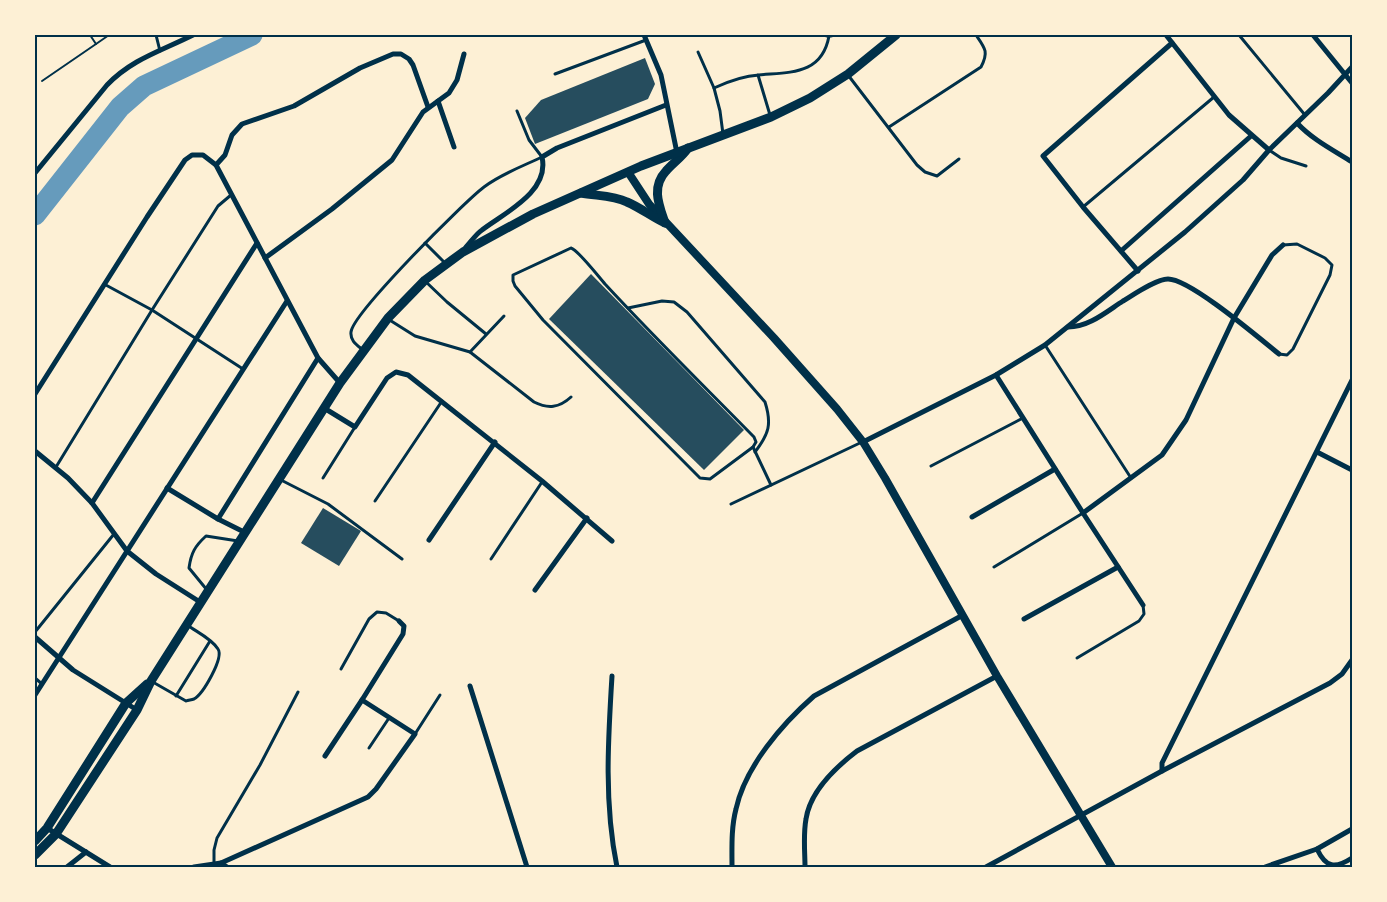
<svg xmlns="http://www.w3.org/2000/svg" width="1387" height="902" font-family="'Roboto Condensed',sans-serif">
<rect width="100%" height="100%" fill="#fdf0d5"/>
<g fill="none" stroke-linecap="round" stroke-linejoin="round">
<path stroke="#669bbc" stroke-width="21" d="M35,215l85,-108 24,-21 108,-51"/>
</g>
<g fill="#264d5e">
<path d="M645,58l10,26 -7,15 -113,45 -10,-26 16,-18z"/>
<path d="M591,274l153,156 -40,40 -155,-151z"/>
<path d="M323,508l38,23 -22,35 -38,-23z"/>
</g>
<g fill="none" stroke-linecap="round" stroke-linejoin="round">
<g stroke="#003049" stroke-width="2">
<path d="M90,35l6,9 13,-9"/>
<path d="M42,81l54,-37"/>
</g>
<g stroke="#003049" stroke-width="3">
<path d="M156,35l4,16"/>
<path d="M1239,35l66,80"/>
<path d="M698,52l16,36 6,23 3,23"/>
<path d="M555,74l91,-34"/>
<path d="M758,75l12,40"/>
<path d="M848,75l69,90 8,7 12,4 22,-17"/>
<path d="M714,88c15,-7 28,-12 45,-13 31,-3 63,0 70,-39"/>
<path d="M889,127l92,-60c8,-15 4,-19 -5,-32"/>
<path d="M1269,150l12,8 25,8"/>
<path d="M1083,207l131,-110"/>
<path d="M425,243l20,20"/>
<path d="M571,248c7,2 27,28 34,36 48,52 99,102 149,153l2,5 -3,5 -43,32 -10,-1 -157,-158 -28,-34 -2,-5v-6z"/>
<path d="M425,281l22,21 39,32"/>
<path d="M104,284l48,26 91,59"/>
<path d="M628,308l34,-7 12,1 13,10 78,90c7,22 4,32 -10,50"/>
<path d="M388,319l27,17 55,16 64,50c14,7 25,6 37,-5"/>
<path d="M1045,345l86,133"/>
<path d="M363,350c-6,-5 -13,-9 -12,-18 2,-19 113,-130 133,-145 17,-13 39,-21 58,-30l-13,-17 -12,-29"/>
<path d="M470,352l34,-36"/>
<path d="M1279,354l8,1 6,-6 37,-74 2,-10 -7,-7 -28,-14 -14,1"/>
<path d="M753,447l18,38"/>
<path d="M931,466l92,-48"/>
<path d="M56,467l96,-157 66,-104 13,-11"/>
<path d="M323,478l32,-51"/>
<path d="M279,479l49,25 74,55"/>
<path d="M375,501l67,-100"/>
<path d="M731,504l131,-62"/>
<path d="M491,559l51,-77"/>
<path d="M994,567l89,-54"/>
<path d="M207,590l-18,-22c2,-15 6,-22 17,-32l32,5"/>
<path d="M35,632l79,-98"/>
<path d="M1077,658l62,-37 5,-7 -1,-9"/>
<path d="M341,669l28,-50 8,-7 9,1 13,8"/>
<path d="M35,678l7,6"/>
<path d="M151,681l35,20c2,-1 5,-1 8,-2 9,-5 30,-41 24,-50 -6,-10 -21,-17 -31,-24"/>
<path d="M176,696l34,-55"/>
<path d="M415,734l25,-39"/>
<path d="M369,748l20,-30"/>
<path d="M214,865v-15l3,-12 43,-73 38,-73"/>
</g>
<g stroke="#003049" stroke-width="5">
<path d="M644,35l17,40 16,78"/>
<path d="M827,35h4"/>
<path d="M1166,35l63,80 40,35"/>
<path d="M1313,35l39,48"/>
<path d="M438,101l16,46"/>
<path d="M1297,123c16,17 36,27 55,39"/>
<path d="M216,165l9,-10 7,-20 10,-11 52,-18 66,-38 33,-14h8l8,5 4,6 15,42"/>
<path d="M35,173l72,-88c25,-26 54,-34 86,-50"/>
<path d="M466,247c5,-5 10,-13 16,-17 22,-17 68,-38 60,-73l15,-9 109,-43"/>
<path d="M1121,251l130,-115"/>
<path d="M265,258l67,-49 60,-49 31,-48 26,-19 8,-13 7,-26"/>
<path d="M1138,271l-55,-64 -40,-51 129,-113"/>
<path d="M1068,327c21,0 38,-15 55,-26 10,-6 33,-22 45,-22 22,0 91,59 111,75"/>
<path d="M996,375l87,138 60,92"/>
<path d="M35,394l112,-177 38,-57 7,-5h11l13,10 102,193 22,25"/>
<path d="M324,408l31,19 32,-49 9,-6 12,3 134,106 70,60"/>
<path d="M863,442l133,-67 49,-30 140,-113 58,-52 26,-30 59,-57 24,-26"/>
<path d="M35,451l33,27 24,25 35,48 29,23 44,28"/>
<path d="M1317,452l35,18"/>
<path d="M167,488l51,31 100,-161"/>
<path d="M92,503l165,-260"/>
<path d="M1083,513l79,-58 24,-35 48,-102 38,-63 11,-10"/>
<path d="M972,517l83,-48"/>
<path d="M218,519l26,13"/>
<path d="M429,540l66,-98"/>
<path d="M535,590l52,-72"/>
<path d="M1024,619l94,-52"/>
<path d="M35,637l38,33 64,40"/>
<path d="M612,676c-4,64 -8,128 5,191"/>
<path d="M470,686l57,181"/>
<path d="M35,695l252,-394"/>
<path d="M362,700l41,-66 1,-8 -5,-5"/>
<path d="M1162,771v-8l190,-383"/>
<path d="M47,828l63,39"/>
<path d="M1317,849c9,19 18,20 35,9"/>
<path d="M221,863l147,-66 8,-8 39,-55 -53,-34 -37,56"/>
<path d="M67,867l19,-15"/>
<path d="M194,867l27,-4 6,4"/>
<path d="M732,867c0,-19 -1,-39 4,-58 9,-42 46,-85 78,-113l149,-81"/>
<path d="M805,867c0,-15 -2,-32 1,-48 4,-27 30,-52 51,-68l140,-75"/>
<path d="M986,867l176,-96 168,-88 12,-9 10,-14"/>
<path d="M1265,867l52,-18 35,-20"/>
</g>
<path stroke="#003049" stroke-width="8" d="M628,172l21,32 125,134 63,71 26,33 22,36 112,198 115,191"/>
<g stroke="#003049" stroke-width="9">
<path d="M581,193c15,3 32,2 46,9 14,6 25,15 38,21"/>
<path d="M665,223c-6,-18 -14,-36 1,-52 7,-8 16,-14 22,-23"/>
<path d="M35,841l12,-13 79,-125 21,-19"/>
<path d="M35,855l21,-21 81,-124 14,-29 189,-298 48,-65 37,-38 38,-28 70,-38 108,-48 130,-49 39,-19 38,-24 48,-39"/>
</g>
</g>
<rect width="1387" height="902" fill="none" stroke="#fdf0d5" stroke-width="72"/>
<rect x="36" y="36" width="1315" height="830" fill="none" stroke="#003049" stroke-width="2"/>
</svg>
